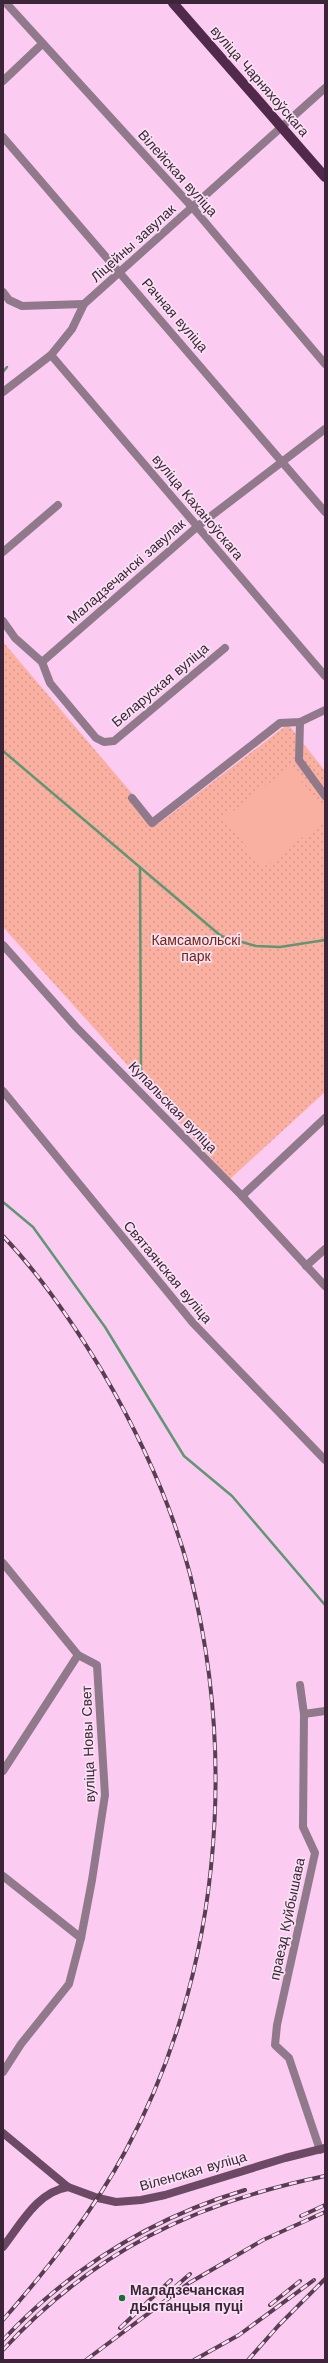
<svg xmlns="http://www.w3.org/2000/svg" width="328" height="2363" font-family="'Work Sans',sans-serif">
<defs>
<pattern id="park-dots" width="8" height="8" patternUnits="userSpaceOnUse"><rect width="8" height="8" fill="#f9b0a0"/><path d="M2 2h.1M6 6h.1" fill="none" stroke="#d6978b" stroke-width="1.8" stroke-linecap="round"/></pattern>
</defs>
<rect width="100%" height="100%" fill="#fbcbf1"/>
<path fill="url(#park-dots)" d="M3,642l155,182 130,-100 37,47v321l-95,87 -227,-252z"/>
<path fill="#f9b0a0" d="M290,767l35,44v9l-62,48 -39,-50z"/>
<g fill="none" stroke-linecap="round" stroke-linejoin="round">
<g stroke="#609673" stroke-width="2.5">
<path d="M3,372l4,-5"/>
<path d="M3,751l218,185 35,10 24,1 45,-7"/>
<path d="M140,867l1,205"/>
<path d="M3,1202l30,25 72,100 79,129 48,40 93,109"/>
</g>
<g stroke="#91798c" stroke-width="8">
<path d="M6,3l187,205 132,156"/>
<path d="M3,81l39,-37"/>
<path d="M3,137l322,375"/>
<path d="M3,292l6,8 13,6 62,-2"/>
<path d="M51,355l274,321"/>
<path d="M3,392l48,-37 21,-26 12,-25 241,-216"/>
<path d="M3,552l55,-47"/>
<path d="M3,621l12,17 27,24 8,21 46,55 8,4 10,-1 111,-93"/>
<path d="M42,662l156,-136 127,-97"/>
<path d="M300,722l-1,38 26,36"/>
<path d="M132,798l20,25 128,-100 20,-1 25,-12"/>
<path d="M3,945l73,82 166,169 83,90"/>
<path d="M3,1091l190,232 132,137"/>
<path d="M242,1196l83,-78"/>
<path d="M306,1266l19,-17"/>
<path d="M3,1563l75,92 19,10 8,130 -13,85 -11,58 -12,46 -48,60 -18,28"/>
<path d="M300,1685l4,29 -1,113 12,26 -38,172 -2,20 14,13 31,92"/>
<path d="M304,1714l21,-3"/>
<path d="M3,1771l75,-116"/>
<path d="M3,1876l78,62"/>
</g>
<g stroke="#6c4a66" stroke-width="8">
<path d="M3,2133l65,54 30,11 18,4 25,-2 24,-5 120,-37 40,-10"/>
<path d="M3,2247c18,-23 34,-55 65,-60"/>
</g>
<path stroke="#51294b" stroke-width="10" d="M173,3l152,174"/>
<defs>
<g id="rail">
<path d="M3,1236c39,41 70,87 99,135 37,63 69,132 88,203 48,190 29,403 -64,576 -33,62 -77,117 -123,170"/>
<path d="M301,2216l24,-11"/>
<path d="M175,2287l15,-13"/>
<path d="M270,2305l30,-24"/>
<path d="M120,2328l51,-48"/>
<path d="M3,2340c67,-72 149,-122 242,-150"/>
<path d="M3,2350c91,-99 191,-147 322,-174"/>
<path d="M86,2360l103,-77 74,-43 62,-28"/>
<path d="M194,2360l45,-25 75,-55"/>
<path d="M248,2360l31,-35 46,-46"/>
</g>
</defs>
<use href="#rail" stroke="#583d53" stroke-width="4"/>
<use href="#rail" stroke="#f9e1f4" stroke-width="2.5" stroke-dasharray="8" stroke-linecap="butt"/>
</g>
<circle fill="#1a6c3d" stroke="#f9e1f4" stroke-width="1.5" cx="122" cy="2298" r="4"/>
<g text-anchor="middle" stroke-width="3.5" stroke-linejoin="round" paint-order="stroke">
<g font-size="14" fill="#3c2538" stroke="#f9e1f4">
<text transform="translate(260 81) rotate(49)" y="5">вуліца Чарняхоўскага</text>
<text transform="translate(178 173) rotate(48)" y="5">Вілейская вуліца</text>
<text transform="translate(133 243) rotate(-42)" y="5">Ліцейны завулак</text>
<text transform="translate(175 315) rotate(49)" y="5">Рачная вуліца</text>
<text transform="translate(198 507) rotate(50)" y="5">вуліца Каханоўскага</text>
<text transform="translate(126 571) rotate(-41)" y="5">Маладзечанскі завулак</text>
<text transform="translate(160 685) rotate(-40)" y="5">Беларуская вуліца</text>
<text transform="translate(173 1107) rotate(46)" y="5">Купальская вуліца</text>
<text transform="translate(168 1272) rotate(50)" y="5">Святаянская вуліца</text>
<text transform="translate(88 1744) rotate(-92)" y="5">вуліца Новы Свет</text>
<text transform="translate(287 1919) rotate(-78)" y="5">праезд Куйбышава</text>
<text transform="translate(193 2171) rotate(-16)" y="5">Віленская вуліца</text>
</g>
<g font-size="14" fill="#772412" stroke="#f9e1f4">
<text x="196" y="945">Камсамольскі<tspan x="196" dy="16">парк</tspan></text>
</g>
<g font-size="14" font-weight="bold" fill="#3c2538" stroke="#f9e1f4" text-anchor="start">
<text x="130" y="2295">Маладзечанская<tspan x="130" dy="16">дыстанцыя пуці</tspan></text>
</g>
</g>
<rect width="328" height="2363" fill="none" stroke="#3c2538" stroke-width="8"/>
</svg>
